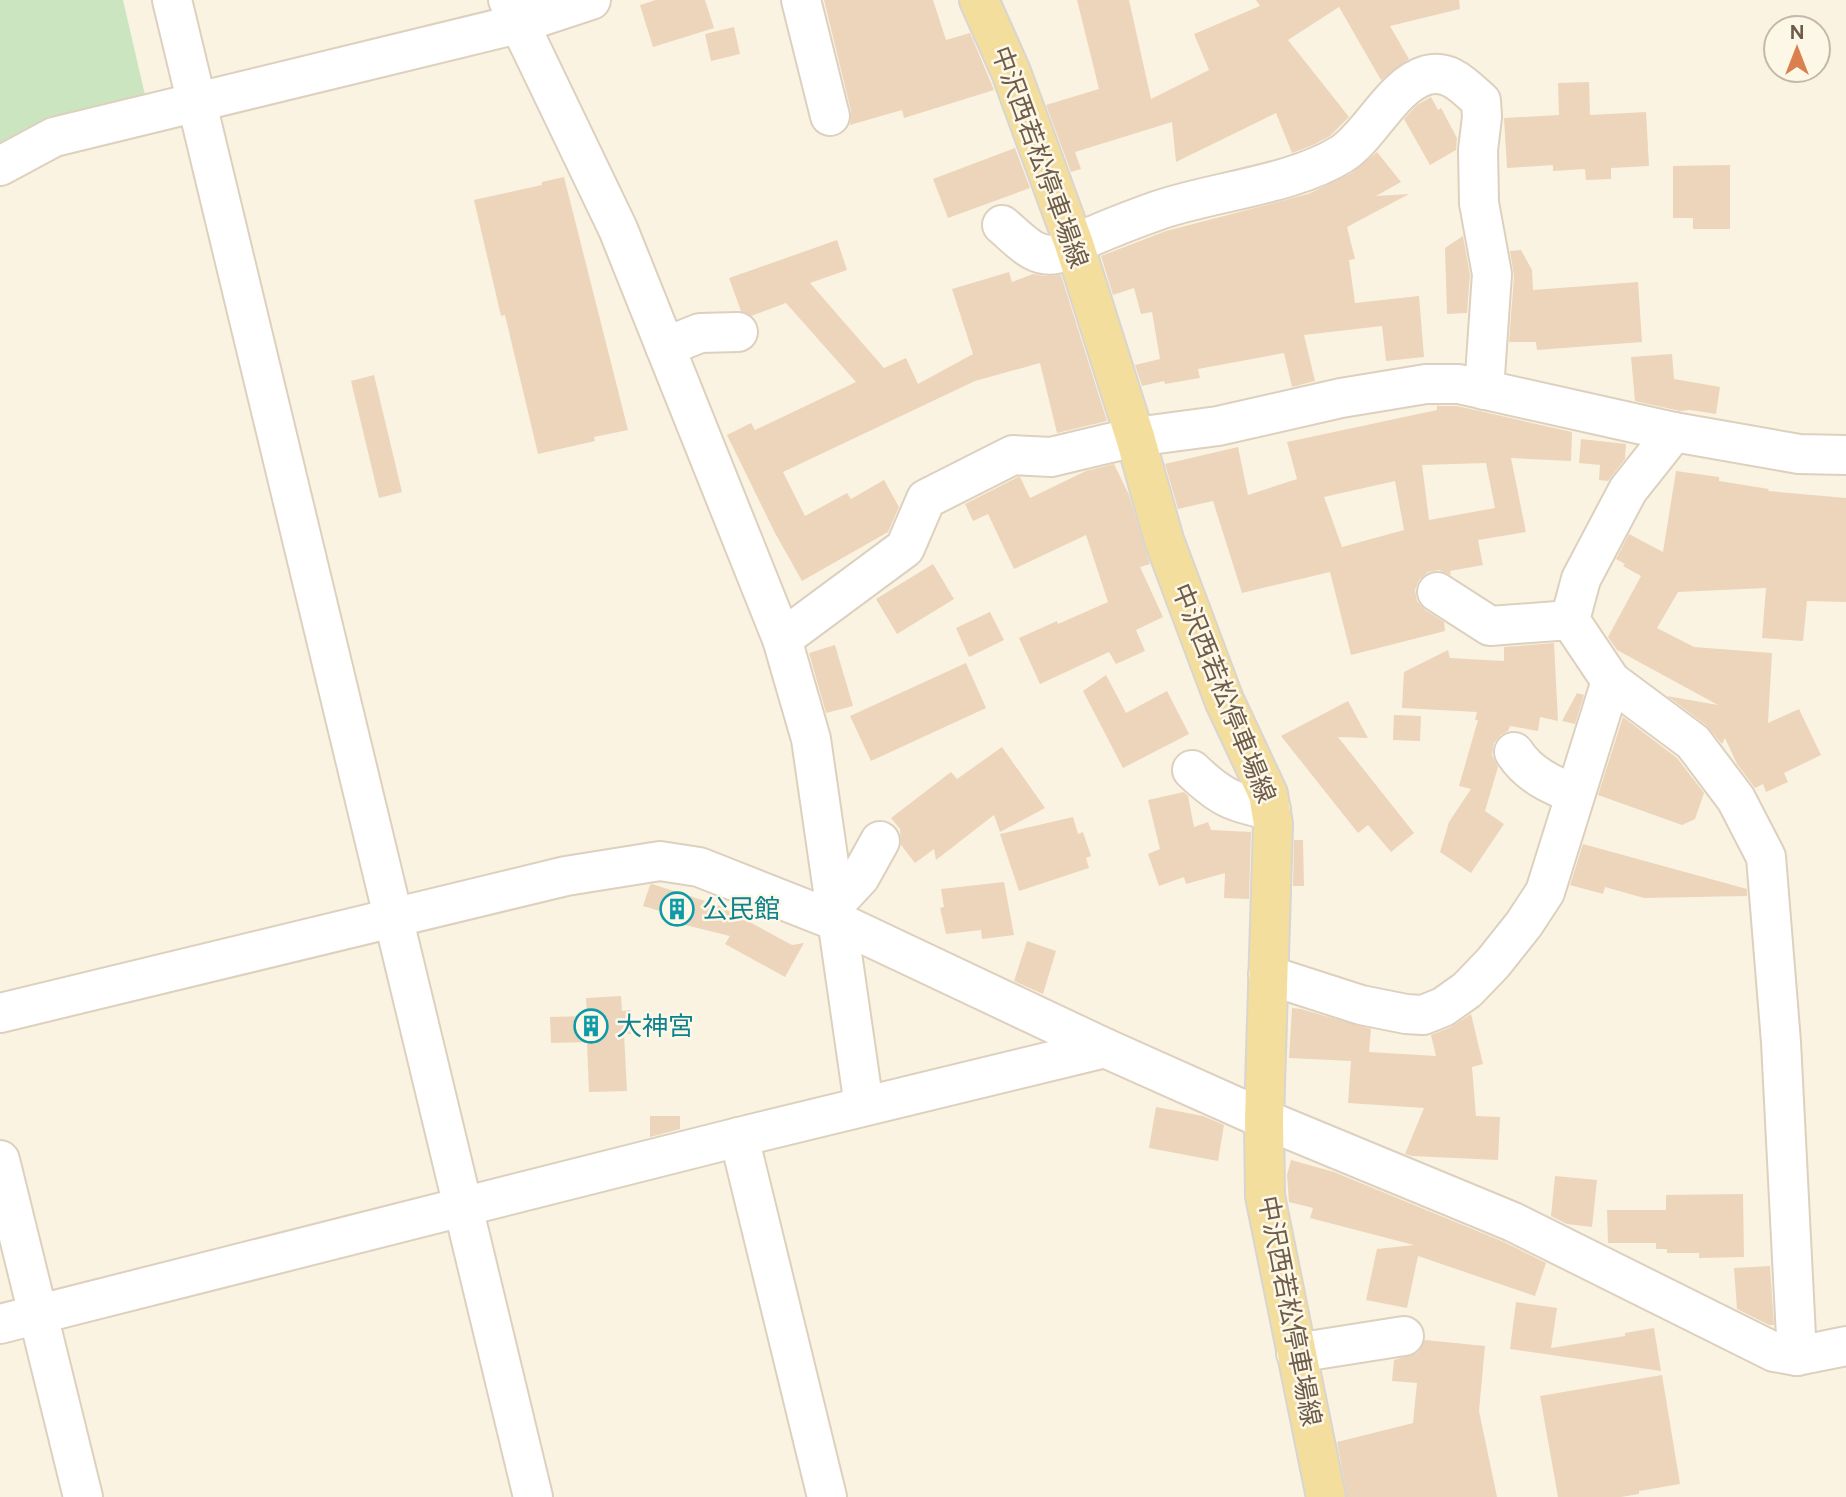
<svg xmlns="http://www.w3.org/2000/svg" width="1846" height="1497" font-family="Figtree,'Noto Sans JP',sans-serif">
<rect width="100%" height="100%" fill="#faf3e1"/>
<path fill="#cce5c1" d="M0,0h123l22,95 -105,34 -40,20z"/>
<g fill="#edd5bb" fill-rule="evenodd">
<path d="M656,0h49l9,28 -61,19 -13,-42z"/>
<path d="M824,0h109l13,40 24,-7 24,57 -90,28 -2,-8 -52,15 1,-14z"/>
<path d="M1077,0h52l22,99 58,-29 -15,-36 66,-28 -4,-6h203l1,9 -70,17 19,33 -28,21 -42,-73 -51,33 61,77 -19,19 -17,9 -21,8 -16,-40 -100,49 -4,-40 -97,30 6,17 -10,3 -25,-67 53,-16z"/>
<path d="M734,27l6,27 -29,7 -6,-27z"/>
<path d="M1589,82l1,33 56,-3 3,54 -38,2v11l-25,1 -1,-11 -32,2v-6l-46,3 -3,-50 55,-3 -1,-32z"/>
<path d="M1431,97l7,13 3,-2 16,30 -1,12 -26,15 -26,-46 13,-14z"/>
<path d="M1015,148l15,40 -82,30 -15,-39z"/>
<path d="M1377,152l24,30 -25,14 33,-2 -62,33 8,32 -6,1 6,43 64,-7 5,61 -38,4 -4,-35 -78,9 11,46 -23,6 -8,-34 -86,16 2,9 -35,6 -1,-3 -22,5 -7,-21 25,-6 -8,-47 -11,2 -7,-26 -21,7 -12,-39 65,-25 142,-37 44,-21z"/>
<path d="M1730,165v64h-37v-11h-20v-52z"/>
<path d="M564,177l64,253 -34,7 1,4 -57,13 -33,-139 -4,1 -27,-116 68,-15v-3z"/>
<path d="M1463,236l7,39 -3,38 -20,1 -2,-66z"/>
<path d="M837,240l10,30 -37,13 74,85 22,-10 12,26 55,-30 -21,-65 57,-17 3,10 21,-8 12,2 16,-1 46,146 -50,12 -17,-70 -65,18 -192,91 22,44 42,-23 4,6 33,-19 15,27 -11,25 -86,49 -27,-48 -48,-98 24,-12 4,7 101,-48 -70,-79 -35,13 -10,-5 -12,-33z"/>
<path d="M1521,250l11,20 1,20 105,-8 4,60 -105,8 -1,-8h-27l5,-66 -4,-25z"/>
<path d="M1672,354l2,25 46,8 -4,27 -26,-4 -10,1 -45,-10 -4,-44z"/>
<path d="M374,375l28,117 -23,6 -28,-117z"/>
<path d="M1437,406h20l115,26 -1,29 -60,-3 15,74 -48,8 5,25 -33,6 1,4 -12,-5 -11,2 -9,8 -4,10 2,11 8,9 19,12 1,9 -94,24 -21,-83 -88,21 -29,-92 -35,8 -13,-45 73,-17 10,48 49,-16 -10,-37 150,-32zM1486,463l9,45 -66,12 -7,-55zM1395,481l9,49 -62,17 -18,-50z"/>
<path d="M1581,439l45,5 -1,15 -17,22 -9,-1 1,-15 -21,-2z"/>
<path d="M1114,464l15,31 21,69 -10,3 23,50 -27,13 9,21 -29,13 -7,-12 -69,32 -21,-46 38,-17 1,3 50,-22 -22,-67 -72,34 -26,-55 -15,7 -8,-17 53,-27h2l10,21 56,-27z"/>
<path d="M1676,471l43,6v4l50,8 -1,2 78,7v104l-39,-1 -4,40 -41,-3 4,-50 -88,4 -21,36 37,19 78,6 -4,70 31,-14 22,46 -37,18 4,9 -22,10 -3,-8 -8,4 -18,-24 -12,-26 -3,6 -16,-19 -39,-29 51,9 -101,-55 -9,-13 33,-61 -18,-10 2,-2 -9,-5 13,-25 34,18z"/>
<path d="M933,564l21,35 -57,35 -21,-35z"/>
<path d="M990,612l14,28 -35,17 -13,-29z"/>
<path d="M1554,643l4,78 -18,-4 -2,14 -28,-5 -2,5 -7,4 -7,8 -2,12 6,12 -13,44 19,13 -33,49 -31,-21 9,-30 22,-33 -12,-3 19,-66h-3l2,-8 -75,-4 2,-36 44,-22 2,8 54,3v-14z"/>
<path d="M835,645l18,61 -27,7 -17,-60z"/>
<path d="M966,663l20,45 -115,53 -21,-45z"/>
<path d="M1106,675l20,38 41,-22 22,43 -66,34 -40,-77z"/>
<path d="M1577,693l7,2 -9,29 -13,-3z"/>
<path d="M1348,701l20,37 -30,-1 76,96 -23,19 -23,-27 -10,8 -77,-97z"/>
<path d="M1394,715l27,1 -1,25 -27,-1z"/>
<path d="M1623,717l54,41 27,35 -9,26 -13,6 -84,-30z"/>
<path d="M1002,747l43,61 -45,24 -6,-17 -58,45 -2,-11 -19,14 -14,-18 -1,-16 -9,-11 60,-46 6,7z"/>
<path d="M1184,792l4,4 6,31 14,-5 3,8 40,2 -2,67 -25,-1 1,-25 -39,11 -2,-7 -25,9 -11,-32 12,-5 -12,-49z"/>
<path d="M1073,817l5,17 5,-2 8,24 -5,2 3,10 -70,23 -19,-57z"/>
<path d="M1294,840h9l1,46h-11z"/>
<path d="M1583,844l164,45v7l-103,2 -39,-11 -2,7 -33,-9z"/>
<path d="M1004,882l10,53 -32,4 -1,-9 -35,4 -6,-26 4,-1 -3,-18z"/>
<path d="M652,884l66,21 74,40 12,-2 -19,34 -60,-33 5,-8 -69,-17 2,-7 -20,-6 7,-21z"/>
<path d="M1027,941l29,10 -13,43 -29,-13z"/>
<path d="M621,996l1,15 9,-1 1,24h-8l3,57 -38,1 -2,-50 -36,1 -1,-26 37,-1 -1,-18z"/>
<path d="M1292,1008l9,1 70,20 -2,23 67,4 -5,-21 20,-8 20,-13 12,50 -11,3 4,49 24,1 -2,43 -86,-4 -7,-2 19,-46 -76,-5 3,-42 -62,-3z"/>
<path d="M1156,1107l47,9 21,9 -6,36 -69,-13z"/>
<path d="M650,1116h30v13l-30,8z"/>
<path d="M1291,1160l43,12 170,70 42,21 -11,33 -117,-40 -11,52 -41,-8 11,-51 37,-4 -104,-27 3,-10 -24,-6 -2,-27z"/>
<path d="M1555,1176l42,4 -5,47 -25,-3 -16,-8z"/>
<path d="M1743,1194l1,63 -45,1v-5h-32v-4h-11v-6h-48l-1,-33h59v-15z"/>
<path d="M1770,1266l4,59h-5l-32,-16 -3,-41z"/>
<path d="M1516,1302l41,6 -6,40 74,-12v-3l29,-5 7,43 -151,-22z"/>
<path d="M1425,1340l60,6 -6,65 18,86h-150l-10,-55 76,-19 4,-40 -25,-2 2,-21 23,-7z"/>
<path d="M1662,1375l18,109 -41,7v3l-18,3h-63l-18,-101z"/>
</g>
<g fill="none" stroke-linecap="round" stroke-linejoin="round">
<defs>
<g id="minor">
<path d="M172,0l361,1497"/>
<path d="M508,0l110,229 164,410 29,100 53,367"/>
<path d="M801,0l29,116"/>
<path d="M0,166l54,-29 464,-113 73,-24"/>
<path d="M1002,225c16,13 32,34 54,29 6,-2 13,-8 19,-10 27,-13 56,-24 84,-34 56,-19 133,-25 183,-56 30,-20 50,-69 85,-79 23,-6 38,12 54,26l1,16 -4,33 1,53 13,71 -8,116"/>
<path d="M665,347l35,-14 38,-1"/>
<path d="M1674,432l-46,58 -47,89 -11,41 41,61 82,61 43,57 30,58 15,185 16,314"/>
<path d="M1437,592l53,34 80,-6"/>
<path d="M782,639l123,-91 21,-49 87,-44 38,2 84,-20 83,-11 123,-28 85,-14h33l215,48 125,22 47,1"/>
<path d="M1514,752c15,23 36,32 60,42"/>
<path d="M1192,770c28,27 41,33 79,40"/>
<path d="M834,905l26,-28 20,-36"/>
<path d="M1268,975l93,30 45,9 17,1 20,-8 24,-17 26,-27 31,-39 21,-32 66,-211"/>
<path d="M0,1013l566,-137 94,-15 39,6 137,54 269,127 159,71 249,103 261,130 23,4 49,-10"/>
<path d="M739,1137l88,360"/>
<path d="M0,1160l83,337"/>
<path d="M0,1324l739,-187 366,-89"/>
<path d="M1296,1353l108,-17"/>
</g>
<path id="major" d="M979,0l32,72 63,172 61,193 29,103 60,160 44,94 5,30 -9,295 1,77 61,301"/>
</defs>
<use href="#minor" stroke="#ddd0be" stroke-width="42"/>
<use href="#major" stroke="#d9d5d0" stroke-width="42"/>
<use href="#minor" stroke="#fff" stroke-width="38"/>
<use href="#major" stroke="#f4de9e" stroke-width="38"/>
</g>
<defs>
<symbol id="building-ring" viewBox="-11 -11 22 22"><circle r="9.5" fill="#fdf7e7" stroke="#0f9aa8" stroke-width="1.5"/><path d="M-4-6H4V6H1V3H-1V6H-4ZM-2.5-4.3h1.7v1.8h-1.7ZM.8-4.3h1.7v1.8H.8ZM-2.5-1h1.7V.8h-1.7ZM.8-1h1.7V.8H.8Z" fill="#0f9aa8"/></symbol>
</defs>
<g fill-rule="evenodd">
<use href="#building-ring" x="658" y="890" width="38" height="38"/>
<use href="#building-ring" x="572" y="1007" width="38" height="38"/>
</g>
<g text-anchor="middle" stroke-width="5" stroke-linejoin="round" paint-order="stroke">
<g font-size="26" fill="#6e5c4a" stroke="#fdf7e7">
<text transform="translate(1040 157) rotate(70)" y="9">中沢西若松停車場線</text>
<text transform="translate(1224 693) rotate(68)" y="9">中沢西若松停車場線</text>
<text transform="translate(1290 1311) rotate(79)" y="9">中沢西若松停車場線</text>
</g>
<g font-size="26" fill="#0d838f" stroke="#fdf7e7" text-anchor="start">
<text x="702" y="918">公民館</text>
<text x="616" y="1035">大神宮</text>
</g>
</g>
<g transform="translate(1797 49)"><circle r="33" fill="#fdf7e7" stroke="#c4b9a8" stroke-width="2"/>
<path d="M0-5L12 26L0 18L-12 26Z" fill="#da804f"/>
<text y="-10" font-size="19" font-weight="bold" text-anchor="middle" fill="#6e5c4a">N</text>
</g>
</svg>
